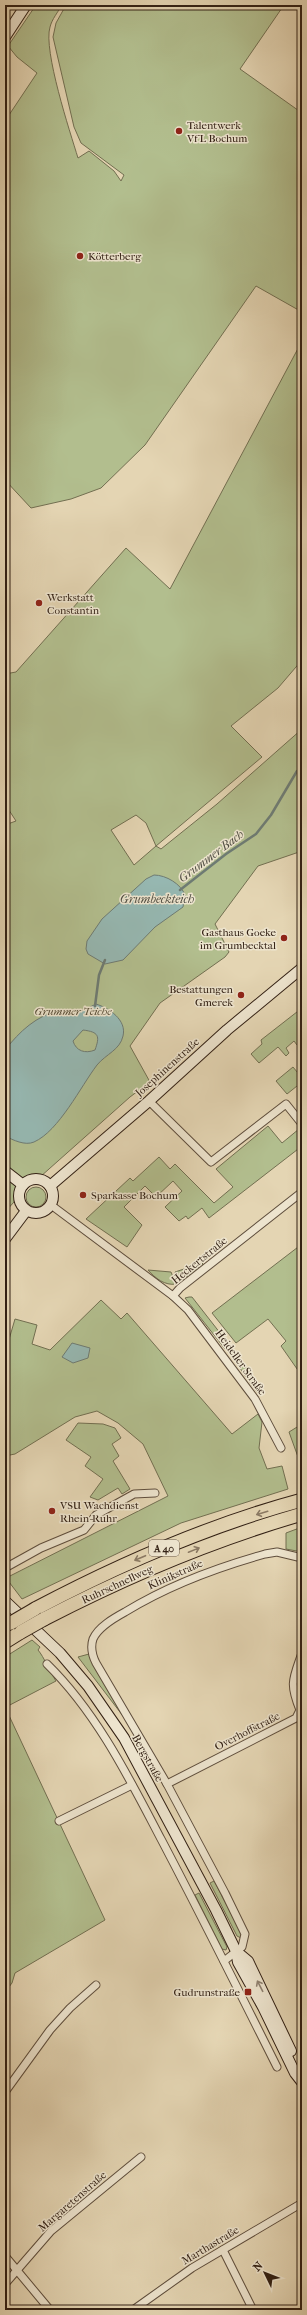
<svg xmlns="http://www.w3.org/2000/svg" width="307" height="2315" font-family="'IM FELL French Canon',serif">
<rect width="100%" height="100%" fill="#e4d5b3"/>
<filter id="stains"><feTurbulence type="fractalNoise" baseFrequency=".005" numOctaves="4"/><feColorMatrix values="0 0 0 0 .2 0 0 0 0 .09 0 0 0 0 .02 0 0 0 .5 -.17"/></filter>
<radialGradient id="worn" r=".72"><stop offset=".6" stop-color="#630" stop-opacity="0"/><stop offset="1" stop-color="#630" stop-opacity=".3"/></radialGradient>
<g fill="#b2be8e" stroke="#726f51" fill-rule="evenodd">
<path d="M36,5h26c-4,7 -10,14 -12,22 -7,23 20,105 28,131l11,-7 25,20 7,10 3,-6 -43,-32 -7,-16 -21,-90 3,-14 10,-18h218l-44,64 62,44v199l-46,-26 -111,159 -44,43 -30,11 -40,9 -26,-28v-359l32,-48 -20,-16 -9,-11z"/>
<path d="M302,341v319l-24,28 -47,38 31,31 -106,89 5,3 56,-45 85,-75v122l-44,15 -43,58 14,28 -4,5 -65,46 -30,43 20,36 -20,15 -108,96 -17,19v-387l11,-4 -11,-17v-130l11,-2 110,-124 44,41zM136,815l10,8 10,23 -22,19 -23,-35z"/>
<path d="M302,1008v34l-5,3 -3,-4 -8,7 3,5 -3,3 -8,-9 -19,16 -8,-9 11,-10 -1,-4z"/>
<path d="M293,1067l9,11v4l-15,12 -11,-13z"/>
<path d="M268,1126l14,17 17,-14 3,4v13l-93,72 -7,-10 -14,11 -2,-3 -7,5 -14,-14 17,-16 -9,-10 -17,16 -11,-11 -21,21 18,18 -15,22 -41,-28 44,-41 3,3 26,-24 11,12 5,-5 39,39 19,-16 -17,-18z"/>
<circle cx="36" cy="1197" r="10"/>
<path d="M302,1244v132l-21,-30 5,-5 -18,-22 -32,24 -24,-30z"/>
<path d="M202,1263l1,1 -23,18 -5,-10z"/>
<path d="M148,1270l23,2 5,12c-11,2 -21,-6 -28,-14z"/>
<path d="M189,1297h3l39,50 -6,2 -40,-51z"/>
<path d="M101,1300l20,19 6,-6 105,121 26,-20 4,8 -3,26 8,21 15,-3 6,23 -107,34 -159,76 -16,-21 162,-82 -25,-52 -25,-21 -21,-12 -22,6 -60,37 -10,2v-29l2,-13h-2v-61l10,-34 22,6 -5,19 18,6z"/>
<path d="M237,1355l26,36 -6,1 -23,-32z"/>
<path d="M78,1423l25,1 12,4 6,10 -9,6 7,12 -6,5 17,28 -8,5 -4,-6 -20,12 -8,-3 13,-18 -18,-13 6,-9 -25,-17z"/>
<path d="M302,1424v44l-13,-36z"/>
<path d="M302,1527v25l-16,-3v-16z"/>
<path d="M32,1640l8,7 -2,3c6,7 12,22 18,31l-50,26 -1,-50z"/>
<path d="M89,1654l3,8 31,54 -45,-59z"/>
<path d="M5,1707l100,213 -90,53 -3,10 -7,9z"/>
<path d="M214,1881l28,53 -1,4 -4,-2 -27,-53z"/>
<path d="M199,1893l28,54 -1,3 -4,-1 -27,-54z"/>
</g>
<g fill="#96b8b2" stroke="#6e7b73" fill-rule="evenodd">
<path d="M154,875c12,0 27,9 31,20l-2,12 -28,20 -32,33 -18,4 -17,-10 -2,-5 1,-8 15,-22 44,-40z"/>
<path d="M96,1004c13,4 31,16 27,32 -3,14 -17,18 -26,29 -16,21 -38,66 -63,77 -9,4 -21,-2 -29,-6v-86c15,-19 31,-34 55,-40 12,7 24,0 36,-6zM83,1030c16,2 17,6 12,20 -10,4 -19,1 -22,-9z"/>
<path d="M72,1343l18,5 -2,10 -15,5 -11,-6z"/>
</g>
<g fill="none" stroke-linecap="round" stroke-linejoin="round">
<g stroke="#6e7b73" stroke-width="2.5">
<path d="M180,890l46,-36 30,-20 15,-19 26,-44"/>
<path d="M95,1006l4,-31 6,-15"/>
</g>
<defs>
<g id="street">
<path d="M149,1101l62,61 75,-58 16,20"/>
<path d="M51,1205l122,91 7,-8 122,-96"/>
<path d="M173,1296l15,14 67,89 26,49"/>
<path d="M5,1568l36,-20 43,-18 12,-15 38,-21 21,-1"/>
<path d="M47,1664c50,49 82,114 114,175 40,76 78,152 116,228"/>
<path d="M167,1784l129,-66 4,-8c-11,-27 -7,-31 2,-57"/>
<path d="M59,1821l73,-36"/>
<path d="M224,1961l18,-14 3,-13 -20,-41 -58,-109 -71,-121c-4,-8 -6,-15 -3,-24 5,-12 21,-21 32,-27 44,-27 90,-44 140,-58l12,-2 25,6"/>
<path d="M5,2092l45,-62 20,-22 26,-23"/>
<path d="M223,2250l30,60"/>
<path d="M5,2256l45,54"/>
<path d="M5,2284l46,-53 90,-74"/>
<path d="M133,2310l59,-42 110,-65"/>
</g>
<g id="secondary">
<path d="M5,37l21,-32"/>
<path d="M5,1171l18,14"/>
<circle cx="36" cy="1196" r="17"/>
<path d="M50,1186l99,-85 78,-71 75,-62"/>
<path d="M5,1239l21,-28"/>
<path d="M5,1601l55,52 28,33 36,52 92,172 20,41 2,11 25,45 32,66 7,9"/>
<path d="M236,1951l12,10 43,90"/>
</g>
<g id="highway">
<path d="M35,1609c85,-45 174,-84 267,-109"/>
<path d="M44,1619c83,-43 168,-79 258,-105"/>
<path d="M5,1642l16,-10"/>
</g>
</defs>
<use href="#street" stroke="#5e4d3c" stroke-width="9"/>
<use href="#secondary" stroke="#322014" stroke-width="12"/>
<use href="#highway" stroke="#322014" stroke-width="15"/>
<use href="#street" stroke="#ede4ce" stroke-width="7"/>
<use href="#secondary" stroke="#ede4ce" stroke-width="10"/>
<use href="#highway" stroke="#e4d5b3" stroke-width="13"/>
<defs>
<g id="highway-bridge">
<path d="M11,1623l24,-14"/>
<path d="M21,1632l23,-13"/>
</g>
</defs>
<use href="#highway-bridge" stroke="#322014" stroke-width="15" stroke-linecap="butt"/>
<use href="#highway-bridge" stroke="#e4d5b3" stroke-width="13"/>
</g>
<defs><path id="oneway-shaft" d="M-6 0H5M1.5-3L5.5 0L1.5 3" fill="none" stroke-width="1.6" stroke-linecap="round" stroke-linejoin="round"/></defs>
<g stroke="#8b7a64">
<use href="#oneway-shaft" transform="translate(262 1513) rotate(163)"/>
<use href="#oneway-shaft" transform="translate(194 1550) rotate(-22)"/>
<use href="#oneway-shaft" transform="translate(140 1558) rotate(157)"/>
</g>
<use stroke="#908271" href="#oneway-shaft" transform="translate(260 1986) rotate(-117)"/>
<g fill="#8f2418" stroke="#ede4ce" stroke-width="1.5">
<circle cx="179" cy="131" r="4"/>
<circle cx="80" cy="256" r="4"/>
<circle cx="39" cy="603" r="4"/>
<circle cx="284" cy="938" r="4"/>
<circle cx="241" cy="995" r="4"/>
<circle cx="83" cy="1195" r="4"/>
<circle cx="52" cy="1511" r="4"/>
<rect x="244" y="1988" width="8" height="8" rx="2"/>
</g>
<g text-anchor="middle" stroke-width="3" stroke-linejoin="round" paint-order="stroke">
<rect fill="#ede4ce" stroke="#6a5b4c" stroke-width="1" x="149" y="1540" width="30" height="16" rx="3"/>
<g font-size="10" font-weight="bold" fill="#322014">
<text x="164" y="1552">A 40</text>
</g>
<g font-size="11" fill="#322014" stroke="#ede4ce" text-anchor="start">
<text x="187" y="129">Talentwerk<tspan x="187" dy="13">VfL Bochum</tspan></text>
<text x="88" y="260">Kötterberg</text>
<text x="47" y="601">Werkstatt<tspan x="47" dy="13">Constantin</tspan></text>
<text x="276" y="936" text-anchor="end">Gasthaus Goeke<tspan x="276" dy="13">im Grumbecktal</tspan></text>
<text x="233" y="993" text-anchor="end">Bestattungen<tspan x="233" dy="13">Gmerek</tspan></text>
<text x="91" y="1199">Sparkasse Bochum</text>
<text x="60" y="1509">VSU Wachdienst<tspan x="60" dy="13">Rhein-Ruhr</tspan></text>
<text x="240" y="1996" text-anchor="end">Gudrunstraße</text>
</g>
<g font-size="11" font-style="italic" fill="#524832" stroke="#ede4ce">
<text x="73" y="1015">Grummer Teiche</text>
</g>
<g font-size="11" fill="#322014" stroke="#ede4ce">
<text transform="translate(167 1067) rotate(-42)" y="4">Josephinenstraße</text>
<text transform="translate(199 1260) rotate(-39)" y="4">Heckertstraße</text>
<text transform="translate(241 1362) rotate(54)" y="4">Heideller Straße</text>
<text transform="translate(175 1574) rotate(-24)" y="4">Klinikstraße</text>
<text transform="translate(117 1584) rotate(-25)" y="4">Ruhrschnellweg</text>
<text transform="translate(247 1731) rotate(-27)" y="4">Overhoffstraße</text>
<text transform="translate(148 1758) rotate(61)" y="4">Bergstraße</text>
<text transform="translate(72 2201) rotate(-41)" y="4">Margaretenstraße</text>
<text transform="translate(210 2245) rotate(-31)" y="4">Marthastraße</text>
</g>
<g font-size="12" font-style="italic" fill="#504e43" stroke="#ede4ce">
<text transform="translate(211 856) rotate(-37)" y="4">Grummer Bach</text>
<text x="157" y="903">Grumbeckteich</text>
</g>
</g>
<rect width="307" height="2315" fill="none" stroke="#e4d5b3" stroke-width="20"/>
<rect x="6" y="6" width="295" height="2303" fill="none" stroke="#322014" stroke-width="2"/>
<rect x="10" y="10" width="287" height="2295" fill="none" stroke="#322014"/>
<g transform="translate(265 2273) rotate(313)" stroke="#ede4ce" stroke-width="3" paint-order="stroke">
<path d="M0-3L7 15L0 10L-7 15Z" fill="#322014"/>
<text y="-6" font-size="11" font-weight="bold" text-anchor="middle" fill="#322014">N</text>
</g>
<rect width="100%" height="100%" filter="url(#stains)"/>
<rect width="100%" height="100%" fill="url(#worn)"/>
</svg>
